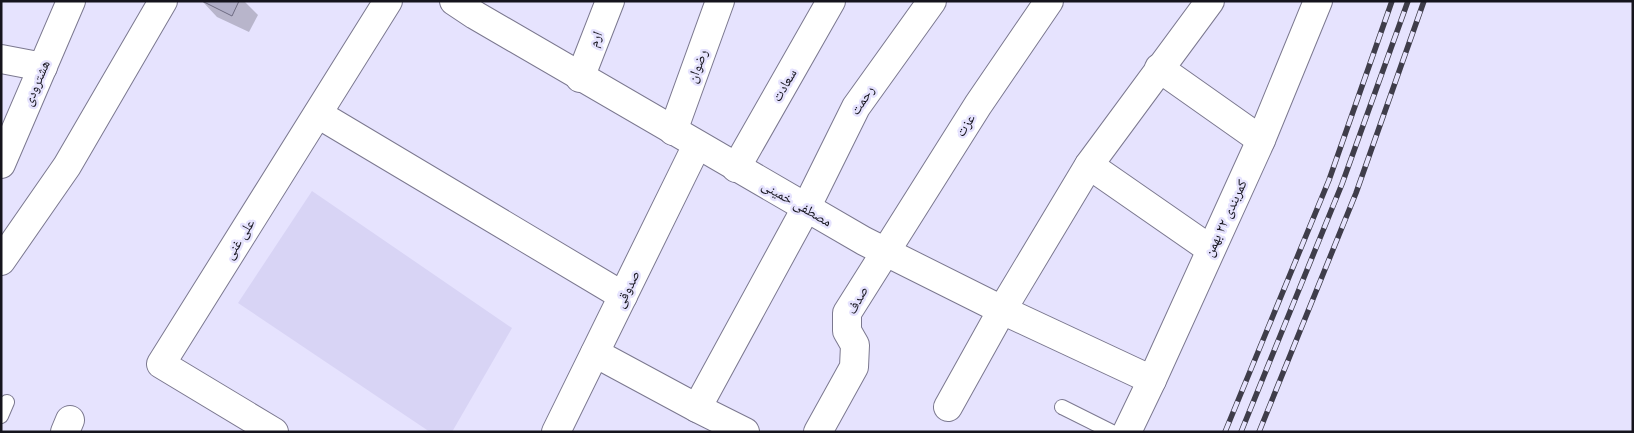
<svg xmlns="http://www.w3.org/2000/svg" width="1634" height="433" font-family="Roboto,'Noto Naskh Arabic',sans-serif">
<rect width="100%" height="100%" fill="#e6e3fe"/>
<path fill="#d8d4f5" d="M312,191l200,137 -60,104h-22l-192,-129z"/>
<path fill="#0003" d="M202,1h42l14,14 -9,17 -32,-15z"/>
<path fill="#b1afc8" stroke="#6f6c83" d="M202,1h37l-7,15z"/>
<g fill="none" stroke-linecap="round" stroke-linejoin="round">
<defs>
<g id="service">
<path d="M1062,407l50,25"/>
<path d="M1,416l6,-14"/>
</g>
<g id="minor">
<path d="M1,59l42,8"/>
<path d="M1159,68l102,72"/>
<path d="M580,78l30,-77"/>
<path d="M318,114l305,182"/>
<path d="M673,131l47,-130"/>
<path d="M1089,165l121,84"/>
<path d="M736,168l95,-167"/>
<path d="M1,261l66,-95 96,-165"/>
<path d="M595,353l102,55 48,24"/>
<path d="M948,407l54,-97 87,-145 121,-164"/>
<path d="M697,408l109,-200 50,-101 76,-106"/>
<path d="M65,432l5,-12"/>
<path d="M274,432l-113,-68 227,-363"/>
<path d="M556,432l141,-287"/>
<path d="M818,432l36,-65 1,-22 -8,-14v-18l131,-208 71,-104"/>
</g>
<g id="tertiary">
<path d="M454,1l21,14 389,226 138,69 150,70"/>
<path d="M1,164l70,-163"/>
<path d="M1127,432l25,-52 109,-240 57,-139"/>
</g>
</defs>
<use href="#service" stroke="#7b788f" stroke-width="16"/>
<use href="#minor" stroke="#7b788f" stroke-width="30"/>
<use href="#tertiary" stroke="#7b788f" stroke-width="30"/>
<use href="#service" stroke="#fff" stroke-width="14"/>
<use href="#minor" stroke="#fff" stroke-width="28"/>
<use href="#tertiary" stroke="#fff" stroke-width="28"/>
<defs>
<g id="rail">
<path d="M1225,432l104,-252 63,-179"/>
<path d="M1241,432l101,-248 66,-183"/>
<path d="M1259,432l97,-239 68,-192"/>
</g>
</defs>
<use href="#rail" stroke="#3f3d4a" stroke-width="5.5"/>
<use href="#rail" stroke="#e6e3fe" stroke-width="4" stroke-dasharray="11" stroke-linecap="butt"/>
</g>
<g text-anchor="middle" stroke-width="5" stroke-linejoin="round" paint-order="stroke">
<g font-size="14" fill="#15141d" stroke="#e6e3fe">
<text transform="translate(595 39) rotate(-69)" y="5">ارم</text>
<text transform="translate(697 66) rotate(-70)" y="5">رضوان</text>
<text transform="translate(36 83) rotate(-67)" y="5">هشترودی</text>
<text transform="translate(784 85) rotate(-60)" y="5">سعادت</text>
<text transform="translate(862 100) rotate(-57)" y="5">رحمت</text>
<text transform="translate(965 125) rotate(-58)" y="5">عزت</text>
<text transform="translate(797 203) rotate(30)" y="5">مصطفی خمینی</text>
<text transform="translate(1225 218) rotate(-65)" y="5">کمربندی ۲۲ بهمن</text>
<text transform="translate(239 239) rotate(-58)" y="5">علی غنی</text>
<text transform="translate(627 289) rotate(-64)" y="5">صدوقی</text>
<text transform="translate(857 300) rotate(-62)" y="5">صدف</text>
</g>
</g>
<rect width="1634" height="433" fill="none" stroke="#15141d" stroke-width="5"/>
</svg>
